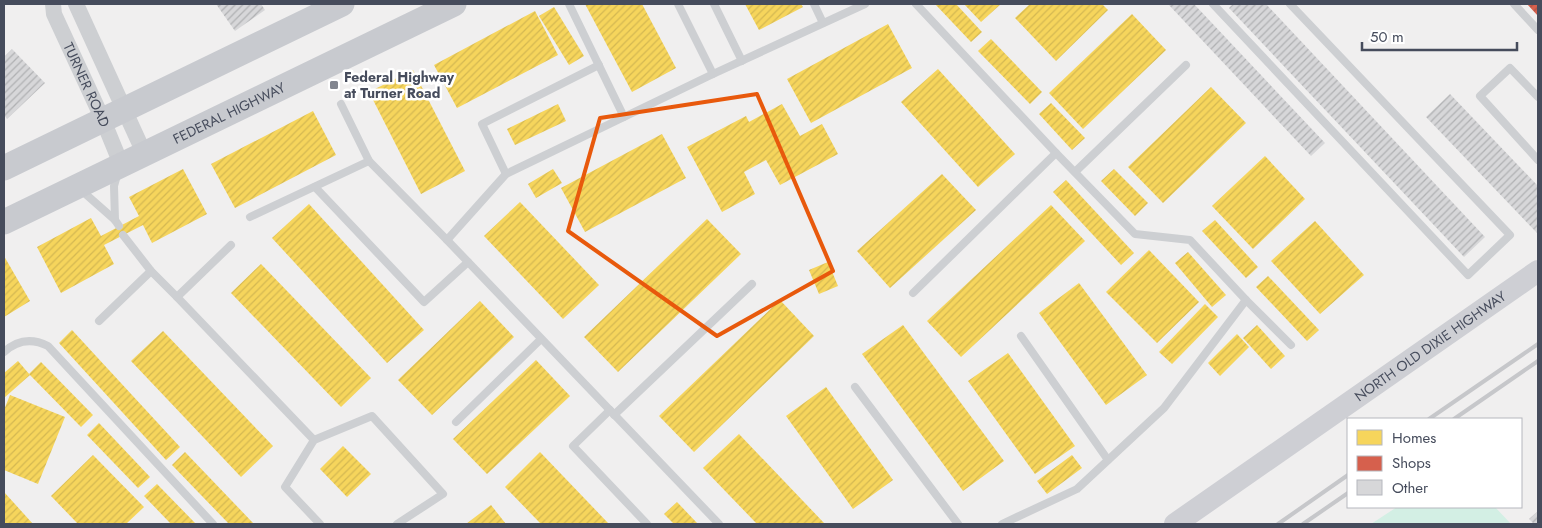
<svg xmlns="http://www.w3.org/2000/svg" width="1542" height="528" font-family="Jost,sans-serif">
<defs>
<pattern id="homes-hatch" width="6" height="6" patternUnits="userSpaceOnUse" patternTransform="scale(1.25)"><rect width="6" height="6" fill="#f6d55c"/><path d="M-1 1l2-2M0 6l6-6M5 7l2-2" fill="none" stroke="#d4b852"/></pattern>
<pattern id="shops-hatch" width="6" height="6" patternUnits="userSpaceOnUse" patternTransform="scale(1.25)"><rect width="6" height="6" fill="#d6604d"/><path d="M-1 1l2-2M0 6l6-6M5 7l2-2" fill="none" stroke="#af5143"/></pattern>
<pattern id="building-hatch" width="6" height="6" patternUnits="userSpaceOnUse" patternTransform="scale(1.25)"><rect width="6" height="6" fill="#d7d7d9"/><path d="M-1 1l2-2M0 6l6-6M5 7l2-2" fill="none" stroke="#b0b1b3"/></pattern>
</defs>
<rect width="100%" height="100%" fill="#f0efef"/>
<path fill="#d3efe4" d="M1397,507h98l16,17h-140z"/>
<g fill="url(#homes-hatch)">
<path d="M585,4h57l34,64 -44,24z"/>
<path d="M745,4h56l2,3 -44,23z"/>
<path d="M935,4h21l26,28 -11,10z"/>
<path d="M964,4h37l-20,18z"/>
<path d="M1030,4h72l6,6 -52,51 -41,-43z"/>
<path d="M554,7l30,49 -15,9 -30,-49z"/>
<path d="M535,11l23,44 -101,53 -23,-43z"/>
<path d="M1132,14l34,36 -83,79 -34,-36z"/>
<path d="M888,24l24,44 -101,55 -24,-44z"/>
<path d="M991,39l51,53 -12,12 -52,-53z"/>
<path d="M938,69l77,85 -37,33 -77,-85z"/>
<path d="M413,70l52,101 -44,23 -52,-102z"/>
<path d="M1211,87l35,36 -83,80 -35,-36z"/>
<path d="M1051,103l34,35 -13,12 -33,-36z"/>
<path d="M558,104l8,17 -51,24 -8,-16z"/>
<path d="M782,104l18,32 22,-12 16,30 -58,31 -14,-25 -22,12 11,22 -33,18 -35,-65 59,-31 3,6z"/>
<path d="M313,111l23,44 -101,53 -24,-44z"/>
<path d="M662,134l24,44 -101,54 -24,-44z"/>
<path d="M1265,156l40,43 -52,50 -41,-43z"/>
<path d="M183,169l24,45 -55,29 -9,-18 -39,20 10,19 -53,29 -24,-46 54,-29 10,18 38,-20 -10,-19z"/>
<path d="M553,169l9,14 -26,15 -8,-14z"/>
<path d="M1114,169l34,34 -13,13 -34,-35z"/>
<path d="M942,174l34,36 -86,78 -33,-37z"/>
<path d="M1066,180l68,73 -13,12 -68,-73z"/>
<path d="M520,202l79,83 -36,34 -79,-83z"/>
<path d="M309,204l115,126 -37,33 -115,-125z"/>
<path d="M1051,205l34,36 -124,116 -34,-36z"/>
<path d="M707,219l34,35 -123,118 -34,-35z"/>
<path d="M1215,220l43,47 -12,11 -44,-47z"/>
<path d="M1315,221l49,54 -44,39 -49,-53z"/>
<path d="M1149,250l50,52 -42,41 -51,-51z"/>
<path d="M1188,252l38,43 -14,12 -37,-44z"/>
<path d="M4,256l26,45 -26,16z"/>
<path d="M828,262l10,24 -19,8 -10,-24z"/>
<path d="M261,264l110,114 -30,29 -110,-114z"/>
<path d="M1268,276l51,54 -12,11 -51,-54z"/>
<path d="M1079,283l68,92 -41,30 -67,-92z"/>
<path d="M780,300l34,36 -120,116 -35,-36z"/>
<path d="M480,301l34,36 -82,78 -34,-35z"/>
<path d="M1205,304l13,13 -46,47 -13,-12z"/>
<path d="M903,325l101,136 -41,30 -101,-137z"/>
<path d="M1257,325l28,31 -14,13 -28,-31z"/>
<path d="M72,330l108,117 -14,13 -107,-117z"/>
<path d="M163,331l110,115 -32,31 -110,-116z"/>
<path d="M1237,334l12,13 -29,29 -12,-13z"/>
<path d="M1008,353l67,93 -40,28 -67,-93z"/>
<path d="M536,360l34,36 -83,78 -34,-35z"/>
<path d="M18,361l12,14 -26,23v-25z"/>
<path d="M41,362l52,53 -12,12 -52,-53z"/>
<path d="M826,387l67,93 -40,29 -67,-93z"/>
<path d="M10,395l55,22 -27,67 -34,-14v-60z"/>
<path d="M99,423l51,54 -12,11 -51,-53z"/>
<path d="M739,434l86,90h-68l-54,-56z"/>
<path d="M343,446l28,28 -24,23 -27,-28z"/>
<path d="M185,452l69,72h-25l-57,-59z"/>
<path d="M540,452l69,72h-68l-36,-37z"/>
<path d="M93,455l51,52 -18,17h-48l-27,-28z"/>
<path d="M1072,455l10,13 -35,26 -10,-13z"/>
<path d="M157,484l39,40h-25l-27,-28z"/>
<path d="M4,492l29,32h-29z"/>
<path d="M677,502l21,22h-24l-10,-10z"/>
<path d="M491,505l15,19h-40z"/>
</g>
<path fill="url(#shops-hatch)" d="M1527,4h11v12z"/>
<g fill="url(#building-hatch)">
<path d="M216,4h45l4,6 -30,21z"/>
<path d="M1168,4h26l131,139 -14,13z"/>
<path d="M1233,4h33l219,233 -21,20 -235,-249z"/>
<path d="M12,49l33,34 -38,36 -3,-4v-58z"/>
<path d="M1450,94l88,92v48l-112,-117z"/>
<path d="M1538,511v13h-4l-5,-5z"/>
</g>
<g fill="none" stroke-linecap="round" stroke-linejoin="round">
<g stroke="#cdcfd2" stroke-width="8">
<path d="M569,4l55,113 89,-43 152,-70"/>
<path d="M678,4l35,70"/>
<path d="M714,4l28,57"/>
<path d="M814,4l9,19"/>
<path d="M916,4l140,149"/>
<path d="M1213,4l255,271 42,-40 -220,-231"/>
<path d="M1514,4l24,26"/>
<path d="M599,65l-117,59 24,50 118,-57"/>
<path d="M1538,97l-28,-29 -30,28 58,64"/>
<path d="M341,104l28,57 78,79 59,-66"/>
<path d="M1075,172l111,-107"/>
<path d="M315,187l109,115 44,-40"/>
<path d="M81,190l34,30 4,6"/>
<path d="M250,217l119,-56"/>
<path d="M115,220l-1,-34 4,-14"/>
<path d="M123,235l28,36 26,26 54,-52"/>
<path d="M447,240l272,284"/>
<path d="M913,293l143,-140 79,81 55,6 56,60"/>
<path d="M177,297l137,143"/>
<path d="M99,321l52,-50"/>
<path d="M1021,336l87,124"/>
<path d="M4,352c13,-12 28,-14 44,-6l165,178"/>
<path d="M855,387l103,137"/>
<path d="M610,410l-37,36 74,78"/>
<path d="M614,415l138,-131"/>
<path d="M456,422l85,-83"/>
<path d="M320,524l-35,-37 29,-47 58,-24 71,78 -46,30"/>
<path d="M1002,524l75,-35 87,-81 82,-108 45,45"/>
</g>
<g stroke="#cdcfd2" stroke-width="16">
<path id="s1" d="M53,4l1,10 49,106 18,44"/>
<path d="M76,4l68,149"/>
</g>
<path stroke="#cecfd4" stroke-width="22" id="s2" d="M1175,524l363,-253"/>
<g stroke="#c8cacf" stroke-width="25">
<path d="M4,168l338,-164"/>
<path id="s3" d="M4,222l450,-218"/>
</g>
<g stroke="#c6c7ca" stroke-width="4">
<path d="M1429,419l109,-75"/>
<path d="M1454,419l84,-58"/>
<path d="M1278,524l70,-49"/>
<path d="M1303,524l45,-31"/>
</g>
</g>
<path fill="none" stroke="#e8590c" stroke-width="4" stroke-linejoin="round" d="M757,94l76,177 -116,65 -149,-105 32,-113z"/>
<rect fill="#82858f" stroke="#fff" stroke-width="2" x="329" y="80" width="10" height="10" rx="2.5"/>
<g text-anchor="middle" stroke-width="5" stroke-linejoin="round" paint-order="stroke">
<g font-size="14" font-weight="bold" fill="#464c5c" stroke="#fff" text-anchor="start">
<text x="344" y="82">Federal Highway<tspan x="344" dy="16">at Turner Road</tspan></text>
</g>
<g font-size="14" fill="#464c5c" stroke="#fff">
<text dy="5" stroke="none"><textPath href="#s1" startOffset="88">TURNER ROAD</textPath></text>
<text dy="5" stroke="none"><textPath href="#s3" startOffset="250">FEDERAL HIGHWAY</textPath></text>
<text dy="5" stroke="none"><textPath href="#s2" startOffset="311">NORTH OLD DIXIE HIGHWAY</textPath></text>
</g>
</g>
<rect width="1542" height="528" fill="none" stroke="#464c5c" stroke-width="10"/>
<rect x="1347" y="418" width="175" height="90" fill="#ffffff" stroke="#b5b7be"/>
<rect x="1357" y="430" width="25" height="15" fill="#f6d55c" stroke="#b5b7be"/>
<text x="1392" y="443" font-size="15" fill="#464c5c">Homes</text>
<rect x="1357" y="456" width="25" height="15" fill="#d6604d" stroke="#b5b7be"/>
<text x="1392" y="468" font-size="15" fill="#464c5c">Shops</text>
<rect x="1357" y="480" width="25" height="15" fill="#d7d7d9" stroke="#b5b7be"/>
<text x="1392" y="493" font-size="15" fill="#464c5c">Other</text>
<path d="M1362 42v8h155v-8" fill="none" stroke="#464c5c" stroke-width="2.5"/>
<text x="1370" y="42" font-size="15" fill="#464c5c" stroke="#ffffff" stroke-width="4" paint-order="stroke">50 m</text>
</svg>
